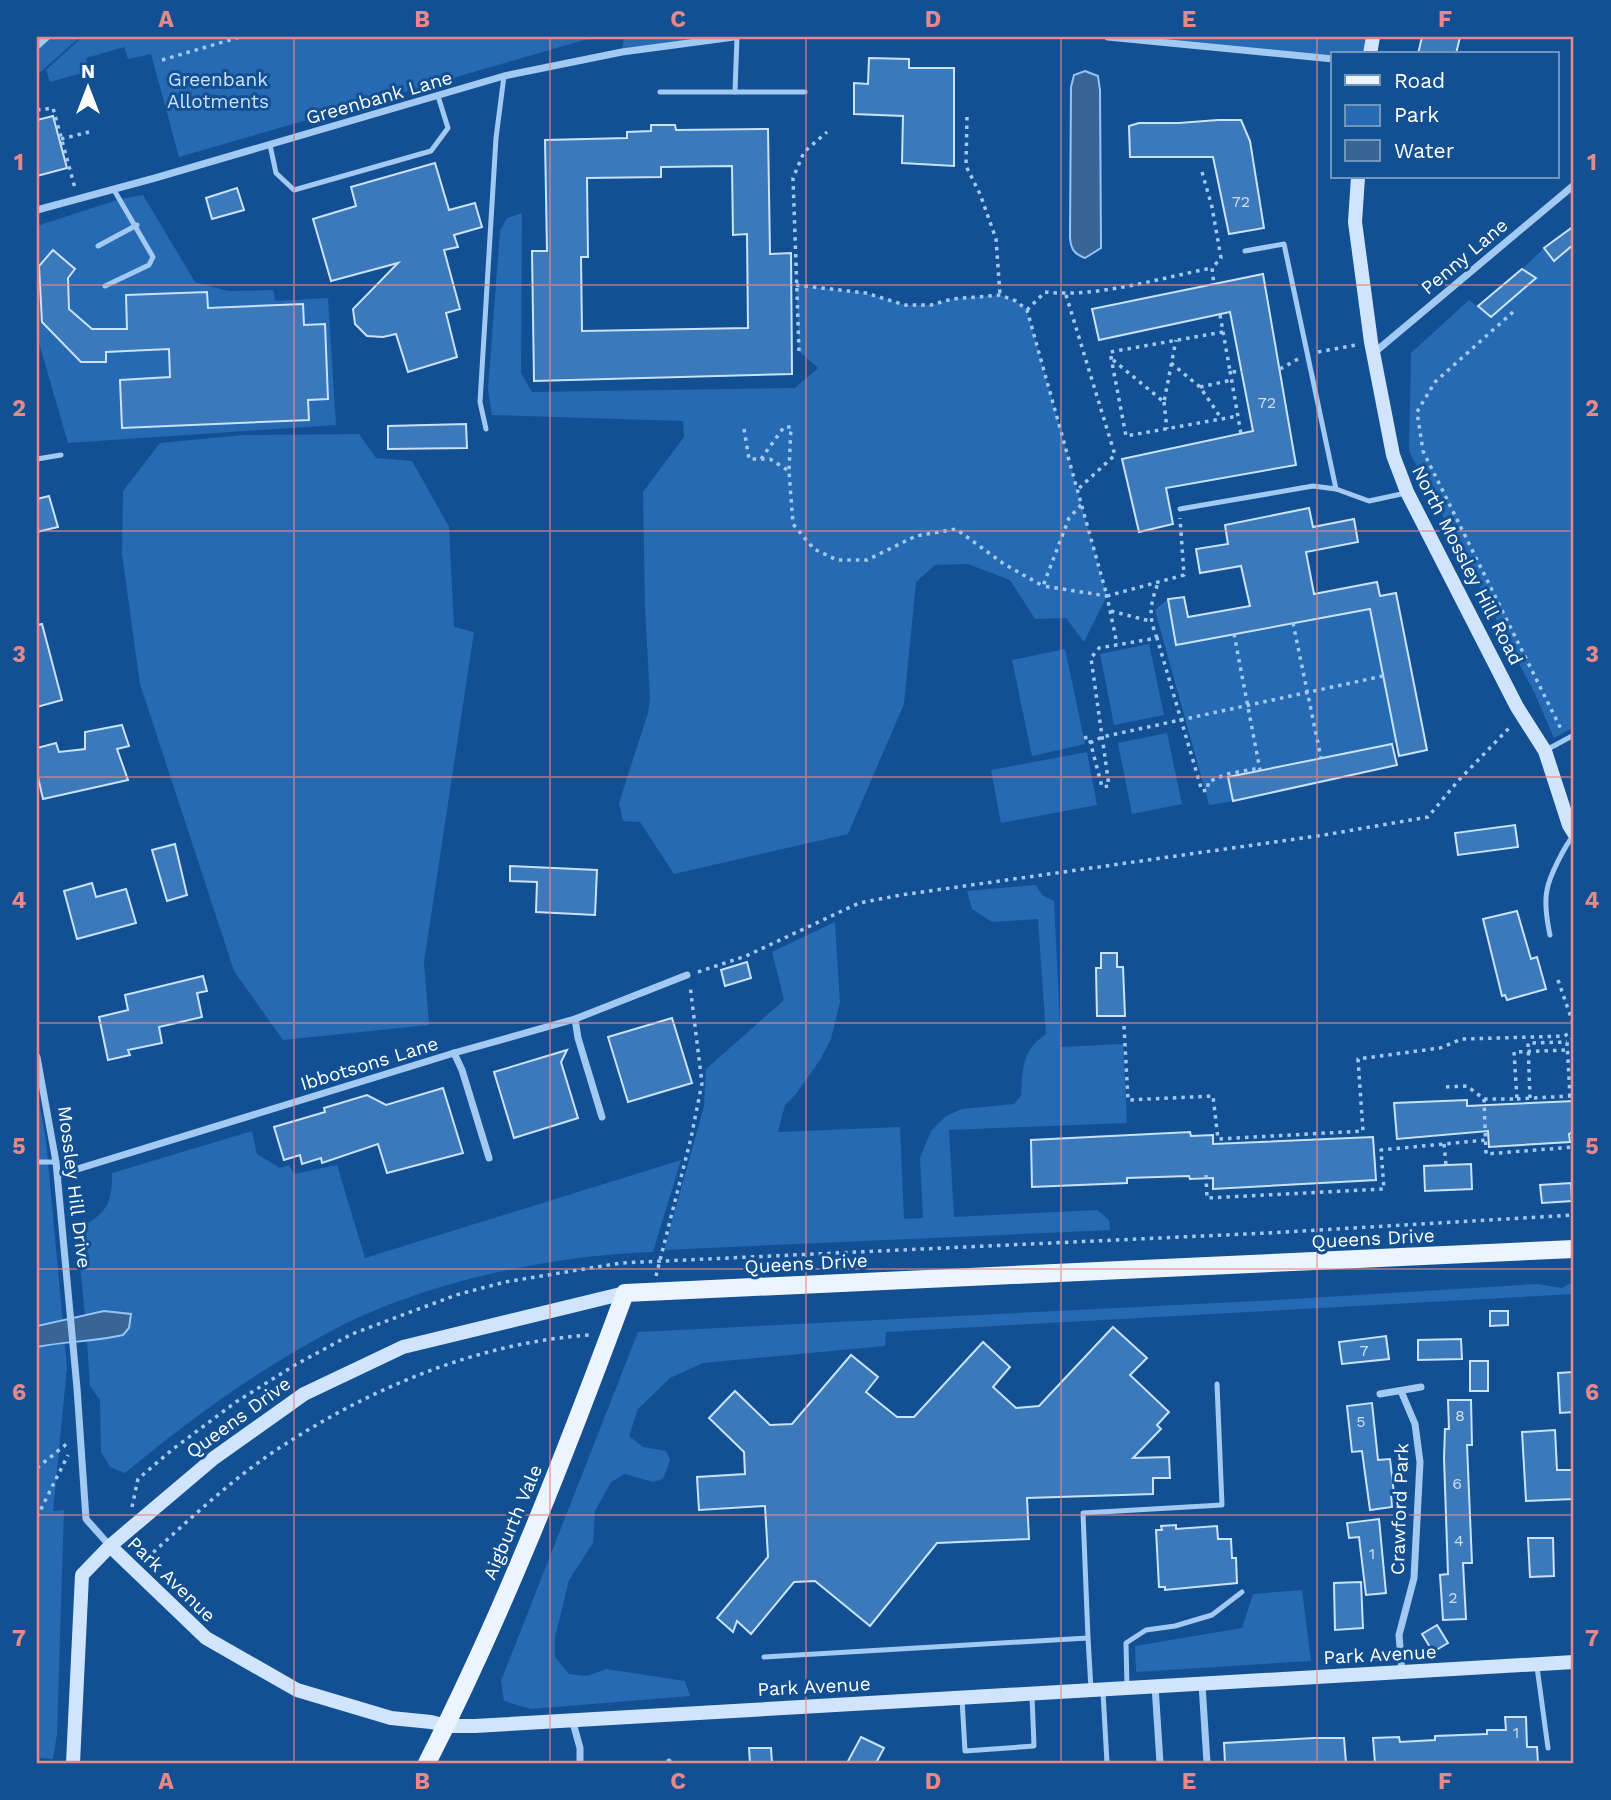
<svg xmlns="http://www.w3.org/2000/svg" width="1611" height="1800" font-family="'Work Sans',sans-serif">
<rect width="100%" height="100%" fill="#135093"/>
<g fill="#256ab2">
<path d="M47,37h33l-43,38v-29z"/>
<path d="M82,37h537l-35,3 -405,117 -28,-103 -23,5 -4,-12 -38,11 3,13 -39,11 -4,-12z"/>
<path d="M624,37h110l-112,15z"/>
<path d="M1108,37h265l-3,17h-37v5z"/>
<path d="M143,195l52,87 33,9 45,-1 2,11 53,-3 8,127 -268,18 -31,-107v-110l83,-27z"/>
<path d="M522,213l-1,160 11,19 263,-4 23,-20 -19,-17 -3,-66 70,8 39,12h26l21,-6 48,-4 16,6 11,9 80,286 -23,46 -18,-24 -31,1 -25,-39 -42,-16 -33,1 -19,17 -12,122 -56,130 -174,40 -34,-52 -17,-1 -4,-18 29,-90 2,-14 -5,-91 -2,-116 41,-55 -1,-16 -191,-6 -4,-26 12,-158 7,-13z"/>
<path d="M1574,244v483l-20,11 -19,-44 -126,-243 2,-98 58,-53 22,17 44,-39 -13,-9 22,-21 11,13z"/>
<path d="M359,434l17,24 36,3 37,66 5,100 20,5 -50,330 5,63 -146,15 -49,-69 -94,-287 -18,-130 1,-63 37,-48 84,-8z"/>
<path d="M1168,599l8,46 194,-36 26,134 -167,34 4,24 -24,4 -54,-195z"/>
<path d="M1149,644l15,71 -50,10 -14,-71z"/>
<path d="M1065,649l20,95 -53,12 -20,-96z"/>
<path d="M1167,733l15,71 -50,10 -14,-71z"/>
<path d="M1087,752l10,53 -96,18 -10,-53z"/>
<path d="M1036,885l6,10 12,6 7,146 62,-3 4,79 -178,7 5,87 143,-7 12,10 1,10 -446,20 40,-144 2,-37 78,-69 -12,-48 63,-30 5,80 -9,37 -11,21 -24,34 -11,11 -7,27 122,-5 4,92 19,-1 -3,-60 11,-27 15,-15 16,-7 52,-5 7,-8c2,-27 0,-45 25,-62l-8,-115 -46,3 -20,-13 -5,-18z"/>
<path d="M37,1091l9,49 21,227 -14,144 11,-1 -7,224 -4,25 -13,-1 -1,5h-2z"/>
<path d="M252,1131l5,23 23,14 9,-3 5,9 43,-9 28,93 316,-98 -28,92c-100,3 -229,30 -318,77 -76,40 -144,89 -210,144l-15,-6 -9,-15 -1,-52 -10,-14 -3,-44 18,-3 20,-27 -21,-1 -19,4 -5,-50 7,-8 -2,-32c24,-14 27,-25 27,-52z"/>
<path d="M1574,1281v13l-688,38 -1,14 -182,17 -33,15 -32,31 -9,27 14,11 23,4 4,9 -7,19 -10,3 -28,-8 -14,8 -16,29 -2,32 -24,37 -14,57v20l14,17 18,2 19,-7 79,12 5,15 -159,13 -27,-8 -3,-20 137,-349 639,-32 260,-16 25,4z"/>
<path d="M1302,1590l9,71 -175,11 -1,-26 107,-18 11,-34z"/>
</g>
<g fill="#396596" stroke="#93c4f5" stroke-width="2">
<path d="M1085,71l13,5 2,14 1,158 -16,10c-11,-4 -14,-9 -15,-20l1,-151 3,-12z"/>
<path d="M104,1311l27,3 -2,14 -6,7c-29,7 -58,6 -86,12v-21z"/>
</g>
<g fill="#3c79bb" stroke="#c9e2fd" stroke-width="2" fill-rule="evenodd">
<path d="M1422,37h38l-4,17h-38z"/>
<path d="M869,58l40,1v9h45v98l-52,-3 1,-47 -49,-2v-31l14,1z"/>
<path d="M53,116l14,52 -30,8v-56z"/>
<path d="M1218,120h23l9,21 14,87 -35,6 -16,-77h-83l-1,-31 10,-3h40z"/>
<path d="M651,125h24l1,5 92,-1 2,125 21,-1 1,121 -258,7 -2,-130h15l-2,-111 82,-2v-6l24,-1zM732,166l1,69 14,-1 1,94 -166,3 -1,-74h7l-1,-79 74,-1v-10z"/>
<path d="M435,163l14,47 26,-7 7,24 -28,8 4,12 -14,3 16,59 -14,4 11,44 -49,15 -12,-38 -13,3 -16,-1 -12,-12 -2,-15 45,-46 -67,18 -18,-62 43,-13 -5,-19z"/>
<path d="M237,188l7,22 -32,9 -6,-21z"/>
<path d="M1574,226v18l-20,17 -10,-13z"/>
<path d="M53,250l22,19 -7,9 1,31 23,20h35l-1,-34 81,-3 1,16 95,-4 1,21 21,-1 3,75 -20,1 1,20 -187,8 -2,-48 50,-3 -1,-28 -63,3v10h-25l-39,-40 -3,-56z"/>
<path d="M1522,269l14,9 -45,39 -13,-11z"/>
<path d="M1263,274l33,191 -130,23 7,36 -34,8 -17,-73 131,-28 -23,-119 -131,28 -7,-31z"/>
<path d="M466,424l1,24 -79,1v-23z"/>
<path d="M49,496l9,31 -21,5v-33z"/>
<path d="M1309,508l4,19 41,-8 4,23 -52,10 8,42 63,-12 3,14 16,-3 31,157 -28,6 -29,-147 -194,36 -8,-46 16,-2 4,20 62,-11 -9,-40 -41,7 -4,-24 32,-5 -3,-19z"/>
<path d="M42,624l20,76 -25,7v-82z"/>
<path d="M122,725l7,21 -12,3 11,31 -85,19 -6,-26v-25l19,-5 3,9 26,-3v-17z"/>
<path d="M1392,744l5,21 -164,36 -5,-24z"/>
<path d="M1515,825l3,22 -60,8 -3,-22z"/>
<path d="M175,844l12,51 -20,6 -15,-51z"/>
<path d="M510,866l87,4 -2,45 -59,-3 1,-30 -27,-1z"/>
<path d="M92,883l4,14 30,-8 10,34 -59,16 -13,-48z"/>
<path d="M1517,911l14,48 6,-2 9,32 -39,11 -2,-5 -3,1 -19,-77z"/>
<path d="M1101,953h16v14h6l2,49h-28l-1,-48h5z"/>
<path d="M747,962l4,16 -26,8 -4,-16z"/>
<path d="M203,976l4,15 -10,2 5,24 -43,10 3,16 -34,7 2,5 -22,5 -9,-43 29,-7 -3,-15z"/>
<path d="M672,1018l20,65 -64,19 -20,-65z"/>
<path d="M567,1050l-6,12 17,56 -64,20 -20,-66z"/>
<path d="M443,1088l20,65 -76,20 -9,-29 -56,19 -1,-5 -19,6 -2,-9 -16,5 -10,-33 51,-15 -1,-4 43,-13 19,10z"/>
<path d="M1467,1100v6l107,-5v31l-5,2 1,8 -81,5 -1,-16 -91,8 -3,-36z"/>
<path d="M1190,1132l1,4 22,-1v9l160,-7 3,43 -163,9v-11l-23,1 -1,-3 -62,2v5l-95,4 -1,-47z"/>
<path d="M1471,1164l1,25 -47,2 -1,-25z"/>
<path d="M1571,1183l1,18 -30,2 -2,-18z"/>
<path d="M1490,1311h18v14l-18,1z"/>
<path d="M1113,1327l34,31 -17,17 39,37 -12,13 4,4 -28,29 36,-1 1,21h-17v16l-126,4 2,41 -92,4 -67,83 -55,-45 -21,1 -43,52 -14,-13 -4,11 -16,-14 51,-61 -3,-51 -66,4 -2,-33 48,-3 -1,-22 -35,-34 26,-27 35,34 22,-1 59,-69 27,22 -12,15 31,25h17l69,-75 27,25 -17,20 23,21 23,-2z"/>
<path d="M1386,1336l3,23 -47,5 -3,-22z"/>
<path d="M1461,1339l1,20 -44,1v-20z"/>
<rect x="1470" y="1361" width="18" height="30"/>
<path d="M1574,1372v40l-14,1 -2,-40z"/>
<path d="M1448,1400h23l1,45h-5l5,118h-9l3,56 -23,1 -3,-45 8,-1 -4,-116 1,-29h4z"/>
<path d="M1372,1403l6,57 12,-1 4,35h-3l1,13 -22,3 -8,-59 -10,1 -5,-46z"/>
<path d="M1555,1430l2,40h17v29l-48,2 -4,-69z"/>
<path d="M1379,1519l7,74 -20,2 -7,-58 -10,1 -2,-15z"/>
<path d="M1176,1525v4l41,-3 1,13h13l1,19h4l1,25 -72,7v-3h-6l-3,-57h6l-1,-4z"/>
<path d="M1528,1538h25l1,38 -24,1z"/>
<path d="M1361,1582l2,46 -28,2 -1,-47z"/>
<path d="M1437,1625l11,18 -15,9 -11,-18z"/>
<path d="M1505,1717h21l1,30h10l1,16h-163l-2,-25 26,-1 1,5 17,-1 18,-1v-4l52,-2v-4h19z"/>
<path d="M861,1737l23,11 -8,15h-29z"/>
<path d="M1314,1738h30l2,25h-121l-1,-20z"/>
<path d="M749,1748h22l1,15h-22z"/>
</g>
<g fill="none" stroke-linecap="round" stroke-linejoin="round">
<g stroke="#a1c9f2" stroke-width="3.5" stroke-dasharray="3.5 5" stroke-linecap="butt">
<path d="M162,60l78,-23"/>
<path d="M37,110l16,-2 22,80"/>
<path d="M967,117l-1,49 14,28 16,45 4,55"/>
<path d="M61,139l28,-7"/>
<path d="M1202,172l10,35 9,51 -9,10 2,17"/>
<path d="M796,285l70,8 39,12h26l21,-6 48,-4 16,6 11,9 80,286 77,-21 -4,-57"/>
<path d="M1066,295l49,160 -38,35"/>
<path d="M1027,310l18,-18c52,6 115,-14 167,-24"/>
<path d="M1513,312l-78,70 -18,30 6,39 139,280"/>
<path d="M1220,315l10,56 12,2"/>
<path d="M1223,332l-113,20 16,84 112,-20"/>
<path d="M799,351l-6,-173 11,-26 23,-20"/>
<path d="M1318,352l38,-7"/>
<path d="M1113,360l51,42 12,-62"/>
<path d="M1171,363l29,24 21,31"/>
<path d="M1280,369l18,-10"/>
<path d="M1230,371l11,63"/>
<path d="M1200,387l32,-7"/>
<path d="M1164,402l3,27"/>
<path d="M744,429l5,30h21l19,12 4,53 21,25 23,11h30l49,-24 40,-7 48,35 39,22"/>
<path d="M761,459l23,-32h7l-2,43"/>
<path d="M1081,505l-12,13 -26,68 64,10 10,48"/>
<path d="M1111,611l39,10"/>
<path d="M1293,623l28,135"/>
<path d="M1234,634l26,136"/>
<path d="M1157,638c-9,-22 -7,-33 1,-55"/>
<path d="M1084,738l5,-1 13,50 7,-1 -18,-128 8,-10 58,-10 45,153 6,-1v-8l19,-8 33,-6"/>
<path d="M1090,743l12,-6 281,-61"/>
<path d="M698,972l48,-16 113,-53 42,-8 423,-60 104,-18 30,-36 53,-55"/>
<path d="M1558,980l16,46"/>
<path d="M1124,1026l4,74 85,-4 5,43 145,-8 -5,-72 82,-11 22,-9 102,-3 10,-5"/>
<path d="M1574,1038l-7,4 3,54 4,-2"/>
<path d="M1446,1087l21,-1 17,13h33l-3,-47 53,-2"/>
<path d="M1530,1098l-2,-55 39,-1"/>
<path d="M1484,1099l2,55 88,-7"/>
<path d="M1517,1099l53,-3"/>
<path d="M1444,1144l2,21"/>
<path d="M1206,1175l1,23 177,-9 -3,-39 105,-10"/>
<path d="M656,1276l35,-138 11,-55 -12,-98"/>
<path d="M37,1468l32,-26"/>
<path d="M132,1507l6,-28 35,-30 63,-47 59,-37 57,-31 104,-39 49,-13 116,-19 646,-30 307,-18"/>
<path d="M37,1517l31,-62"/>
<path d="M147,1558c44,-40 89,-83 140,-115 90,-58 196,-101 303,-108"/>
<path d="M37,1763h3"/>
</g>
<g stroke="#a1c9f2" stroke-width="5">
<path d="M660,92h75l2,-55"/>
<path d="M735,92h70"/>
<path d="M270,145l6,28 18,17 137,-39 17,-23 -10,-32"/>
<path d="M98,246l39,-21"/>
<path d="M1245,251l39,-7 52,245"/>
<path d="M105,286l44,-21 4,-8 -39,-67"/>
<path d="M486,429l-6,-27 16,-264 8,-62"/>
<path d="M37,459l24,-4"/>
<path d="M1180,509l133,-23 23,3 33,12 37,-8"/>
<path d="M1548,749l26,-14"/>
<path d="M1550,935c-3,-14 -6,-30 -3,-45 2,-13 18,-45 27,-55"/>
<path d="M37,1162h19"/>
<path d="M1088,1638l-5,-125 139,-8 -5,-121"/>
<path d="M764,1657l324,-19 3,51"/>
<path d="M1537,1667l11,81"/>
<path d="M1127,1687l-1,-44 20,-13 29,-4 37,-11 30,-23"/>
<path d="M1103,1692l4,71"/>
<path d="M962,1699l3,52 69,-5 -2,-50"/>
<path d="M669,1761v2"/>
</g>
<g stroke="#a1c9f2" stroke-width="7">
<path d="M1108,37l225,22"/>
<path d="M37,46l10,-9"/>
<path d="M37,210l118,-32 349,-102 118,-24 112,-15"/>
<path d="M1375,352l199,-167"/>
<path d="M575,1019l3,19 24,79"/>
<path d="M454,1053l8,17 27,88"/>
<path d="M37,1057l19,105 21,226 9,131 24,27"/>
<path d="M58,1175l396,-122 121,-34 112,-44"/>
<path d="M1401,1391l14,33 5,38 -6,116 -15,57 3,37"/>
<path d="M1380,1394l41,-7"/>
<path d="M1202,1684l5,79"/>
<path d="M1155,1686l5,77"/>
<path d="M572,1719l8,29v15"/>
</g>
<g stroke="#d0e5fc" stroke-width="14">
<path d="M1370,54l3,-17"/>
<path d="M1358,177l-3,45 16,120 22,113 14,37 110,215 28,44 24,74 5,8"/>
<path d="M110,1546l96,92 91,52 94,28 40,4 16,4h28l1099,-64"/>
<path d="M73,1763l9,-188 28,-29 104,-88 90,-64 99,-47 222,-54"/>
</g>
<path stroke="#ecf4ff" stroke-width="18" d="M427,1763c77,-151 139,-311 198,-470l949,-44"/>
</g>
<path fill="none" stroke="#e88989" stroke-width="2" stroke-opacity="0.55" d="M294,37v1726M550,37v1726M806,37v1726M1061,37v1726M1317,37v1726M37,285h1537M37,531h1537M37,777h1537M37,1023h1537M37,1269h1537M37,1515h1537"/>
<g text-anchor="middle" stroke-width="6" stroke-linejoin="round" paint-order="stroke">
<g font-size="16" fill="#cedeee">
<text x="1241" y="207">72</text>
<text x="1267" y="408">72</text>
<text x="1364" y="1356">7</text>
<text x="1460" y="1421">8</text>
<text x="1361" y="1427">5</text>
<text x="1457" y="1489">6</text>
<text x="1459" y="1546">4</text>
<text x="1372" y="1559">1</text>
<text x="1453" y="1603">2</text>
<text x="1516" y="1738">1</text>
</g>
<g font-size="19" fill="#c9e2fd" stroke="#135093">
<text x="218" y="86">Greenbank<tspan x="218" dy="22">Allotments</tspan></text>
</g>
<g font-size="19" fill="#fff" stroke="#135093">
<text transform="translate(379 97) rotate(-16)" y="7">Greenbank Lane</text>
<text transform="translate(1464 256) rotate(-40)" y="7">Penny Lane</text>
<text transform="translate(1468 565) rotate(63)" y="7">North Mossley Hill Road</text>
<text transform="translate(369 1063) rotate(-17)" y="7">Ibbotsons Lane</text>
<text transform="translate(75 1187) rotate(83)" y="7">Mossley Hill Drive</text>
<text transform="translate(1373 1238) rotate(-3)" y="7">Queens Drive</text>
<text transform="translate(806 1263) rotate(-3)" y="7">Queens Drive</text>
<text transform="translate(238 1417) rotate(-36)" y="7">Queens Drive</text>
<text transform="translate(1399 1509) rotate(-88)" y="7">Crawford Park</text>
<text transform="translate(512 1522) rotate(-67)" y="7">Aigburth Vale</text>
<text transform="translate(172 1579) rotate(44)" y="7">Park Avenue</text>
<text transform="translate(1380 1654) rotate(-3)" y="7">Park Avenue</text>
<text transform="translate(814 1686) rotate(-3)" y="7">Park Avenue</text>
</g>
</g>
<rect width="1611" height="1800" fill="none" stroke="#135093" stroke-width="77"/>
<rect x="1331" y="52" width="228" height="126" fill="#135093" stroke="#7196be" stroke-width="2"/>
<rect x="1345" y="75" width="35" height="10" fill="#ecf4ff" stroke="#7196be" stroke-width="2"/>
<text x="1394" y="88" font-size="21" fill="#ffffff">Road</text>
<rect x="1345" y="105" width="35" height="21" fill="#256ab2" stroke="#7196be" stroke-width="2"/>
<text x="1394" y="122" font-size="21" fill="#ffffff">Park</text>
<rect x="1345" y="140" width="35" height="21" fill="#396596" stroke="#7196be" stroke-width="2"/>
<text x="1394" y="158" font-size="21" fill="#ffffff">Water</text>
<g transform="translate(88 88)" stroke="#135093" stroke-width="5" paint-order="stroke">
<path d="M0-5L12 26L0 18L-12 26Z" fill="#ffffff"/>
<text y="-10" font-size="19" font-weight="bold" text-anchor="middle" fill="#ffffff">N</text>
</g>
<rect x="38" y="38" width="1534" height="1724" fill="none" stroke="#e88989" stroke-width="2.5"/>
<g font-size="23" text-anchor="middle" font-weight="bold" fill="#e88989">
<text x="166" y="27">A</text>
<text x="422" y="27">B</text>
<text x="678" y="27">C</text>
<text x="933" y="27">D</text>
<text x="1189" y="27">E</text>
<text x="1445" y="27">F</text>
<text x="19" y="170">1</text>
<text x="1592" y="170">1</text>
<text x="19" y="416">2</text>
<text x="1592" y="416">2</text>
<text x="19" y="662">3</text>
<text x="1592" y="662">3</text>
<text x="19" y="908">4</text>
<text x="1592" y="908">4</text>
<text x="19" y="1154">5</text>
<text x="1592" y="1154">5</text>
<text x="19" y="1400">6</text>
<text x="1592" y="1400">6</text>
<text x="19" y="1646">7</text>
<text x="1592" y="1646">7</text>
<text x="166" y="1789">A</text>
<text x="422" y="1789">B</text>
<text x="678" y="1789">C</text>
<text x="933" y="1789">D</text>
<text x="1189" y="1789">E</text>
<text x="1445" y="1789">F</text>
</g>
</svg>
